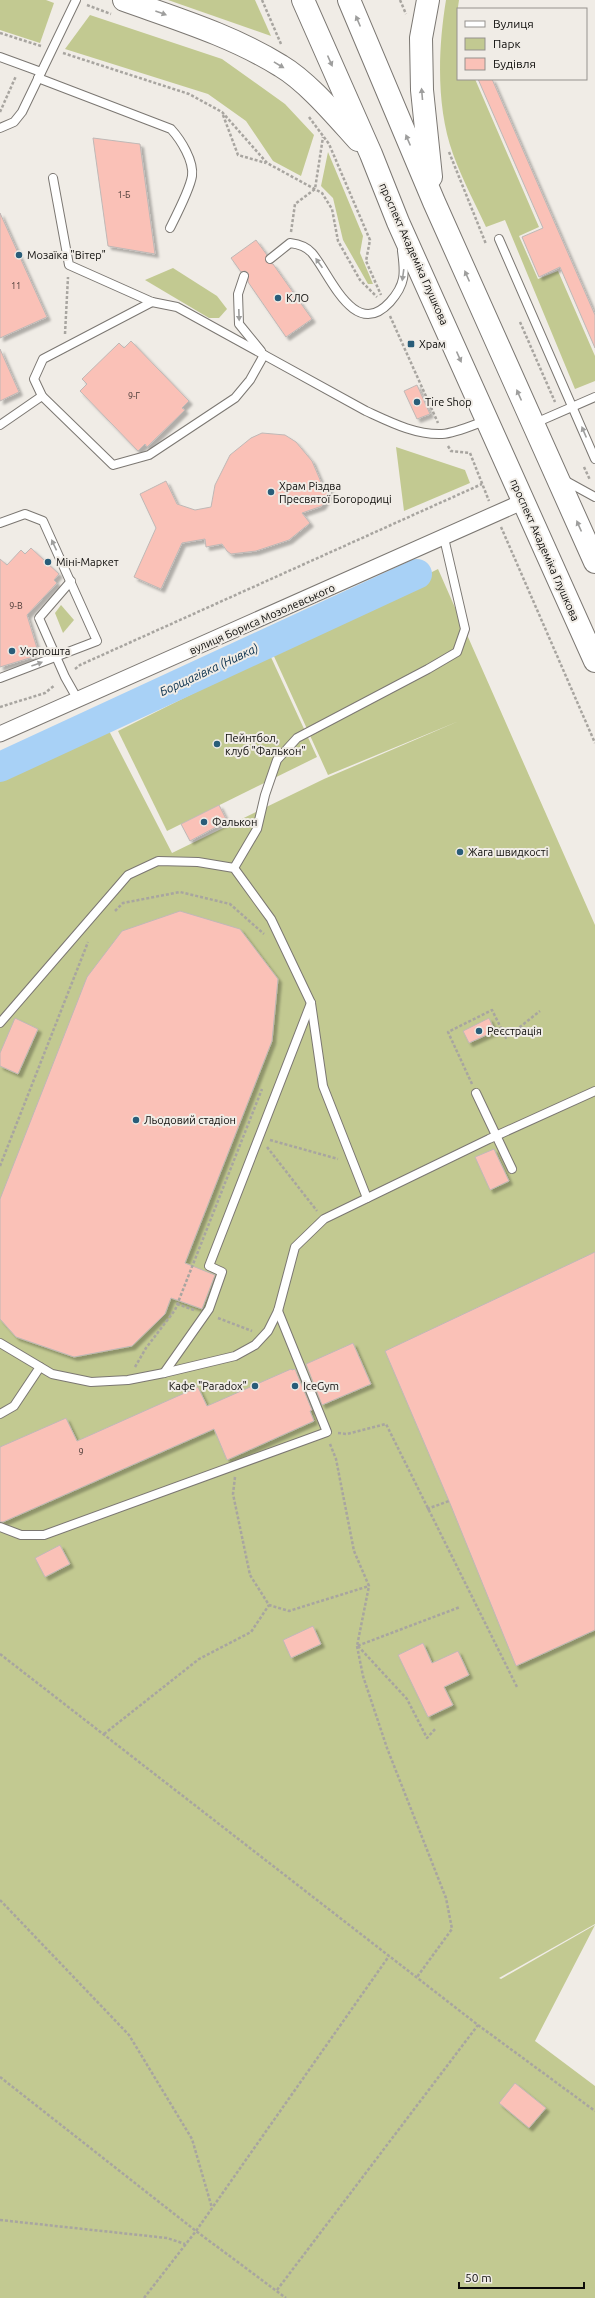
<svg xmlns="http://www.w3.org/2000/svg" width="595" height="2298" font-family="Ubuntu,sans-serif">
<defs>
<filter id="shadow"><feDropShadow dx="3.5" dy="3.5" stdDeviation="1" flood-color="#0004"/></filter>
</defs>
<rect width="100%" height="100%" fill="#f0ece6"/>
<g fill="#c2c991">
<path d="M0,0h46l8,3 -14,40 -40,-13z"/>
<path d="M168,0h87l16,36z"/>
<path d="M446,0h13l-2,14 1,65h17l64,148 -20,9 19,43 20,-8 37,85v25l-20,8 -70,-169 -19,7c-11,-24 -24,-48 -33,-73 -17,-47 -15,-105 -7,-154z"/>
<path d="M90,15l132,44 63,45 29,31 -13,41 -28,-15 -27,-40 -38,-27 -143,-45z"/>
<path d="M328,152l35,84 -3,17 13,31h-5l-25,-44 -10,-42 -12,-12z"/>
<path d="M173,268l44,28 10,13 -8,9h-10l-64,-38z"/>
<path d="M396,447l69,23 5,13 -66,28z"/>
<path d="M438,569l157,356v999l-96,54 2,1 94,-54 -60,116 60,45v212h-595v-1525l106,-48 66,128 152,-74 135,-58 -131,54 -56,-123z"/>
<path d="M61,605l13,15 -11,13 -8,-20z"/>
<path d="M270,655l47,102 -150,74 -49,-100z"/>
</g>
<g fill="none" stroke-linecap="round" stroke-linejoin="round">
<path stroke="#a8d1f6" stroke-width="30" d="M0,767l417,-193"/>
</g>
<g fill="#fac1b7" stroke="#bfb8b6" filter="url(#shadow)">
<path d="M478,79h14l103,236v33l-35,-81 -21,10 -17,-40 21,-9z"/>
<path d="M93,138l47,6 15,110 -47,-8z"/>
<path d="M0,213l47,104 -47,21z"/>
<path d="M256,240l11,15 -1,7 7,2 39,55 -26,18 -38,-55v-9l-3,-2 -4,1 -10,-14z"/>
<path d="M131,341l58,60 -7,7 3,2 -38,37 -2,-3 -7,7 -58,-60 7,-7 -5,-5 37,-36 5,5z"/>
<path d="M0,349l19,43 -19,9z"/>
<path d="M417,385l13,29 -13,5 -13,-28z"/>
<path d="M262,433l23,2 11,7 16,19 9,21 10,9 -9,15 -20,7 8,10 -21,17 -33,11 -25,3 -4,-3 -5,-7 -16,3 -1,-8 -23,4 -21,46 -27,-12 22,-49 -16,-34 26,-13 11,23 18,6 16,-3 4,-22 15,-30 21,-17z"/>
<path d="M31,548l28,26 -5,6 3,3 -30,32 10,33 -6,2 2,7 -33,10v-108l7,6 14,-15 4,4z"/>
<path d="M219,805l8,16 -37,20 -9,-17z"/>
<path d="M180,911l60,18 38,50 -6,62 -87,222 30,12 -13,34 -31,-11 -6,16 -33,32 -58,11 -58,-20 -16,-18v-120l87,-222 35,-46z"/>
<path d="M15,1018l23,11 -20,45 -18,-8v-13z"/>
<path d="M489,1018l6,13 -26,12 -6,-12z"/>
<path d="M494,1149l15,32 -19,9 -15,-33z"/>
<path d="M595,1252v378l-79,36 -67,-165 -64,-150z"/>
<path d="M353,1343l18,41 -49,21 -16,-41z"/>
<path d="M291,1369l1,1 3,-1 17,41 -2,1 4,10 -87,39 -13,-31 -211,93h-3v-75l66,-29 11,23 121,-54 9,19z"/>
<path d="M60,1545l10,19 -25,13 -10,-19z"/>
<path d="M313,1626l8,18 -30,14 -8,-18z"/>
<path d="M423,1643l9,20 26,-12 11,24 -25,12 9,18 -25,12 -30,-62z"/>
<path d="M515,2083l31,25 -17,20 -30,-25z"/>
</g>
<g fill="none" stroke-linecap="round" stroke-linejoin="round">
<defs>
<g id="lane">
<path d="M0,57l41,15"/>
<path d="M38,78l133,51c10,11 23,32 21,47 -2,13 -16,40 -22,52"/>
<path d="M0,128l14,-6 8,-10 54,-112"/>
<path d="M53,178l16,87 83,37 25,5 189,104c24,11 49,24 76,23 14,-1 31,-9 45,-14"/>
<path d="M499,239l96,220"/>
<path d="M270,259l20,-16c8,1 17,4 22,10 18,21 42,88 78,49 16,-18 15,-29 12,-51"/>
<path d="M244,276l-6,18 1,30 22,27"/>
<path d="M152,302l-109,57 -9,20 8,17 71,69 36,-10 86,-57 15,-18 14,-25"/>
<path d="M533,424l62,-27"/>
<path d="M0,425l42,-29"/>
<path d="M564,480l31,17"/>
<path d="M0,523l25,-9 18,7 54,120 -97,37"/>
<path d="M71,581l-32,37 26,59 13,23"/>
<path d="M234,868l23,-39 8,-34 12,-35 20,-22 131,-69 29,-17 8,-23 -21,-91"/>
<path d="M0,1023l128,-148 30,-14 40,1 36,6 37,51 40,84 12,83 44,112"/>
<path d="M476,1093l36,76"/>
<path d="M0,1343l52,31 39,8 37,-2 36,-7 71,-17 20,-11 13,-14 10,-20 17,-64 29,-28 165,-80 106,-48"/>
<path d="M164,1373l45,-64 13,-37 -13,-6 102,-263"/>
<path d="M0,1414l14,-8 26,-39"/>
<path d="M0,1527l21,8h23l283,-103 -49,-121"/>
</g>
<path id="street" d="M0,734l522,-232"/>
<g id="highway">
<path d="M124,0c53,19 109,36 157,66 27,16 56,51 77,74"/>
<path d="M303,0l68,154 27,68 197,439"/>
<path d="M349,0l85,202 161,360"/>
<path d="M428,0l-7,38 1,52 9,87"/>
</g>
</defs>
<use href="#lane" stroke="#7b7772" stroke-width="10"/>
<use href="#street" stroke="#7b7772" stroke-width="17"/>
<use href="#highway" stroke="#7b7772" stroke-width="24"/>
<g stroke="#a8a5a0" stroke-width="2.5" stroke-dasharray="3 2" stroke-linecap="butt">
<path d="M262,0l19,44"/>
<path d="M400,0l6,14"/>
<path d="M87,5l24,9"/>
<path d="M0,33l41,13"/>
<path d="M63,53l126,41 33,18 45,51 55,30 10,16 6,32 22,39 17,17"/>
<path d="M0,112l16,-36"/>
<path d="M223,115l15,40 28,8"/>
<path d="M309,117l20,27 41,96 -4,21 15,34"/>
<path d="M449,152l37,92"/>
<path d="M291,232l4,-28 20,-15 8,-52"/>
<path d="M390,316l48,107"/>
<path d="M520,322l35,80"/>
<path d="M65,334l3,-57"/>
<path d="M448,446l3,5 19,2 19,48"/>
<path d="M584,467l6,13"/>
<path d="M501,527l94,216"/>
<path d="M75,669l5,-4 402,-181"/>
<path d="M0,707l45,-14 10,-8"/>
<path d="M115,911l8,-8 57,-11 50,12 34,30"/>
<path d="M472,1084l-24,-52 44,-22 14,28 34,-27"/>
<path d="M270,1140l68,19"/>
<path d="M267,1147l50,64"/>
<path d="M0,1166l88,-224"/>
<path d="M177,1304l17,6"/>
<path d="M218,1318l34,13"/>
<path d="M135,1367l11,-19 29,-38 87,-221"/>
<path d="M338,1433l9,1 39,-10 131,263"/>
<path d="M330,1444l6,15 18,92 15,35 -12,60 103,-39"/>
<path d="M235,1477l-2,17 17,81 19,30 20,6 80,-25"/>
<path d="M427,1509l22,-8"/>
<path d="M357,1646l6,30 24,72 59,150 6,31 -35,48"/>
<path d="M358,1646l49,53 20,39 9,-10"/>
<path d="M0,1654l478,371 117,86"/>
<path d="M104,1734l95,-75 52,-27 18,-27"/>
<path d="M0,1900l129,135 63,104 20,69"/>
<path d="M0,2077l196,154 90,67"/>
<path d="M0,2220l167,18 18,6"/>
<path d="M277,2290l201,-265"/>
<path d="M144,2298l52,-67 193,-275"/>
</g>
<use href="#lane" stroke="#fff" stroke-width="8"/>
<use href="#street" stroke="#fff" stroke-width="15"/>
<use href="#highway" stroke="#fff" stroke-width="22"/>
</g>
<defs><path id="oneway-solid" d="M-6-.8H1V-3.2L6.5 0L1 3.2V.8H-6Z"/></defs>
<g fill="#9e9e9d">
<use href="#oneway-solid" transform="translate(161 13) rotate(20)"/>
<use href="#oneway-solid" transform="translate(358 21) rotate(-113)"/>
<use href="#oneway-solid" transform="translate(330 61) rotate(66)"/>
<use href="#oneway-solid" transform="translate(279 65) rotate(31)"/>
<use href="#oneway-solid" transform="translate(422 94) rotate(-95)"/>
<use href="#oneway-solid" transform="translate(408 140) rotate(-113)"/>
<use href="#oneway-solid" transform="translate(319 263) rotate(-125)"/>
<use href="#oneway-solid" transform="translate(403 275) rotate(98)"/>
<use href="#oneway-solid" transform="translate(467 276) rotate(-114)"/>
<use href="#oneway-solid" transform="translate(239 315) rotate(88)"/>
<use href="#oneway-solid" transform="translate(459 357) rotate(66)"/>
<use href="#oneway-solid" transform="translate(519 395) rotate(-114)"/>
<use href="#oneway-solid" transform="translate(584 432) rotate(-113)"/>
<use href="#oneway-solid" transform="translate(579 526) rotate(-114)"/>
<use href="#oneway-solid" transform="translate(54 545) rotate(-115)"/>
<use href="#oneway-solid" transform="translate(37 664) rotate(-20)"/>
</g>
<g fill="#295d79" stroke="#f0ece6" stroke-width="1.5">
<circle cx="19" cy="255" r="4"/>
<circle cx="278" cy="298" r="4"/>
<rect x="407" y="340" width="8" height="8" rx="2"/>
<circle cx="417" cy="402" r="4"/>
<circle cx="271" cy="492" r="4"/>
<circle cx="48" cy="562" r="4"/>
<circle cx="12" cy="651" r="4"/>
<circle cx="217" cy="744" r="4"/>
<circle cx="204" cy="822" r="4"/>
<circle cx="460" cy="852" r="4"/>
<circle cx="479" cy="1031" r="4"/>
<circle cx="136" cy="1120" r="4"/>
<circle cx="255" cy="1386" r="4"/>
<circle cx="295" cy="1386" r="4"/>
</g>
<g text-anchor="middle" stroke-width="4" stroke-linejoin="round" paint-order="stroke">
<g font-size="9" fill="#483935">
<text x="124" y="198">1-Б</text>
<text x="16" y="289">11</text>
<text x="134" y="399">9-Г</text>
<text x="16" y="609">9-В</text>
<text x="81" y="1455">9</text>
</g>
<g font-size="11" fill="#0d0c0a" stroke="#f0ece6">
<text transform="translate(414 254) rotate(66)" y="4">проспект Академіка Глушкова</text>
<text transform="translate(545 550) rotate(66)" y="4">проспект Академіка Глушкова</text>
<text transform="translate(262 619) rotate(-24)" y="4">вулиця Бориса Мозолевського</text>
</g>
<g font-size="11" fill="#0d0c0a" stroke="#f0ece6" text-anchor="start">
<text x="27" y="259">Мозаїка "Вітер"</text>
<text x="286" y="302">КЛО</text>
<text x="419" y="348">Храм</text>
<text x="425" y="406">Tire Shop</text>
<text x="279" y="490">Храм Різдва<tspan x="279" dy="13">Пресвятої Богородиці</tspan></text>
<text x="56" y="566">Міні-Маркет</text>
<text x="20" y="655">Укрпошта</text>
<text x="225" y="742">Пейнтбол,<tspan x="225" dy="13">клуб "Фалькон"</tspan></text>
<text x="212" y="826">Фалькон</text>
<text x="468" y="856">Жага швидкості</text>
<text x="487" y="1035">Реєстрація</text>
<text x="144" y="1124">Льодовий стадіон</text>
<text x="247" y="1390" text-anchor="end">Кафе "Paradox"</text>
<text x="303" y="1390">IceGym</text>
</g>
<g font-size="12" font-style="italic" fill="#042c4a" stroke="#f0ece6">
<text transform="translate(209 670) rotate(-25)" y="4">Борщагівка (Нивка)</text>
</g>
</g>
<rect x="457" y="8" width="130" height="72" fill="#f0ece6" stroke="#95928e"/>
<rect x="465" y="21" width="20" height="6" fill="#ffffff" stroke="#95928e"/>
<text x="493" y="28" font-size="12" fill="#0d0c0a">Вулиця</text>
<rect x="465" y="38" width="20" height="12" fill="#c2c991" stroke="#95928e"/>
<text x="493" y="48" font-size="12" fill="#0d0c0a">Парк</text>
<rect x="465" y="58" width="20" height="12" fill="#fac1b7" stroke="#95928e"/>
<text x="493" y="68" font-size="12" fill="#0d0c0a">Будівля</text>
<path d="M459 2282v6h125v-6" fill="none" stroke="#0d0c0a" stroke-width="2"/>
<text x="465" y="2282" font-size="12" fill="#0d0c0a" stroke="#f0ece6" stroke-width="3" paint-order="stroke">50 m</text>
</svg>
